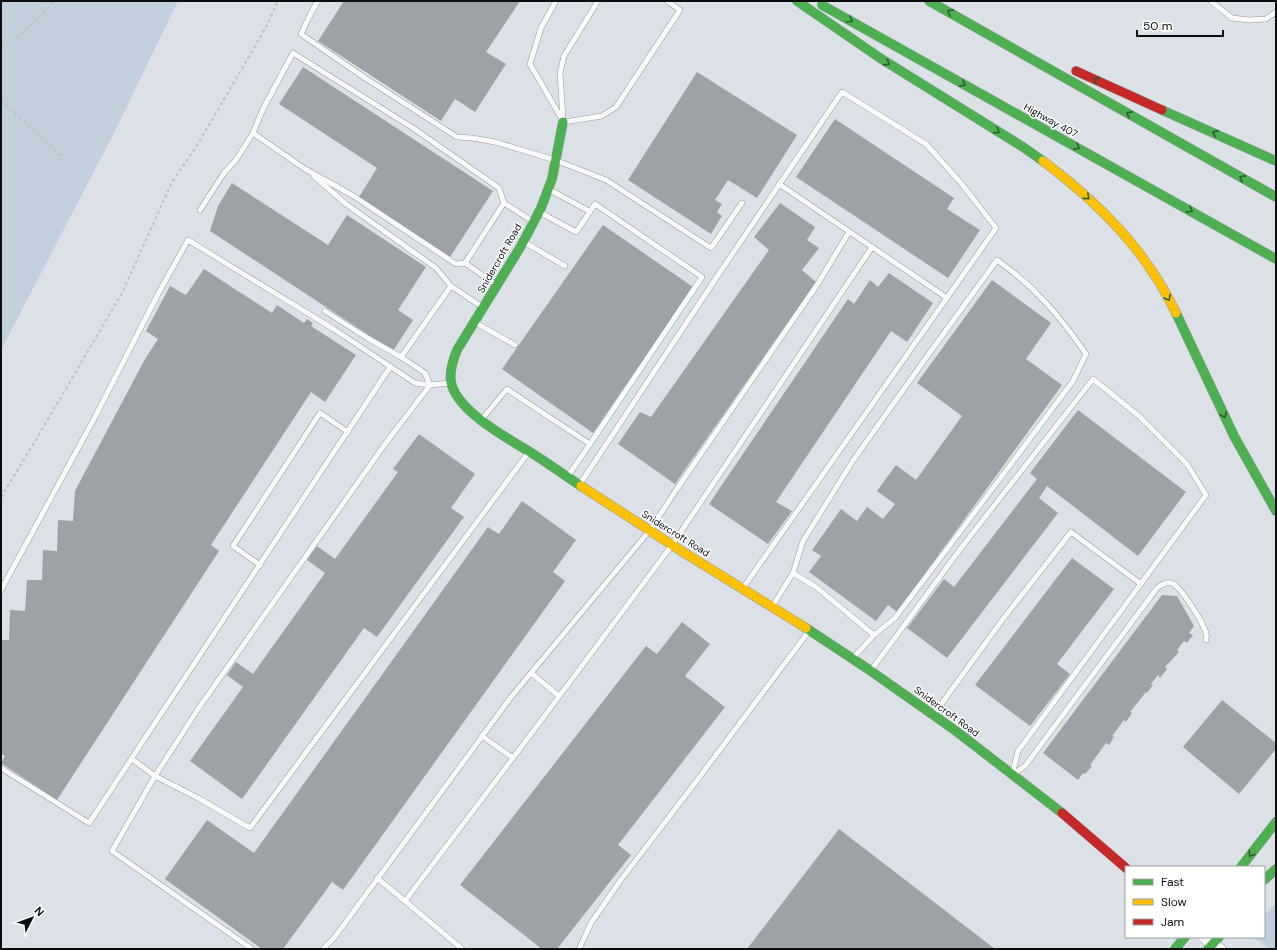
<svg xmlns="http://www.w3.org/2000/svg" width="1277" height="950" font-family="'DM Sans',sans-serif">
<rect width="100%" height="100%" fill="#dbe1e6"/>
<g fill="#c2d0de">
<path d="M1,1h177l-65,134 -112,215z"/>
<path d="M1276,903v46h-6l-18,-12h12v-22z"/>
</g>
<g fill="#9da2a6">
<path d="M344,1h176l-34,51 20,12 -31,48 -20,-13 -14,22 -123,-80z"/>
<path d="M303,67l190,124 -43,66 -91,-60 18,-29 -98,-64z"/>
<path d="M697,72l100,63 -40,63 -29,-18 -13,20 7,4 -5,8 5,4 -11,18 -83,-54z"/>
<path d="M835,119l119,79 -7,11 33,21 -32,48 -152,-101z"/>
<path d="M232,183l96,62 19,-30 79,52 -28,43 15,10 -20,31 -183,-120 8,-25z"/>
<path d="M780,203l35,24 -8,13 12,8 -17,22 14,12 -141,202 -57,-40 22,-32 11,5 118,-167 -15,-13z"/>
<path d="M603,225l90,62 -100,146 -91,-64z"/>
<path d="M204,269l68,44 5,-8 27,18 3,-4 6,4 -2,3 45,29 -31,47 -14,-10 -100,153 8,6 -162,249 -56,-37 4,-7 -4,-2v-114h8l1,-30 15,1 2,-31h15l1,-30 14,1 1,-31 15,1 2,-30 70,-132 13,-20 -12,-8 24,-45 16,9z"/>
<path d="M889,273l44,30 -26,39 -16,-11 -115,171 16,9 -24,33 -59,-40 139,-205 6,5 16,-24 8,7z"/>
<path d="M992,280l59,43 -25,36 36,26 -165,227 -9,-7 -12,16 -67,-49 12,-16 -9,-6 29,-41 16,12 10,-14 16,12 12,-15 -18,-13 19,-26 20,15 46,-64 -45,-33z"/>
<path d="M1078,410l108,82 -48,64 -91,-70 -8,12 19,15 -111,145 -40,-30 37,-49 10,8 83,-108 -7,-6z"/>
<path d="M419,434l56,40 -24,34 13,9 -87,120 -13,-9 -122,171 -52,-38 53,-74 -16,-12 9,-13 17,12 72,-101 -18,-13 10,-14 18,13 63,-87 -5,-3z"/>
<path d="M522,501l54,39 -23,32 12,9 -222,309 -11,-8 -49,67h-21l-97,-70 42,-59 47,33 234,-326 11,7z"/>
<path d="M1072,558l42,31 -57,75 13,10 -40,52 -55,-41z"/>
<path d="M1162,595l15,1 17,30 -5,7 4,2 -6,8 -3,-2 -7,9 2,2 -14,15 2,2 -7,9 -2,-3 -7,9 2,1 -6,8 -1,-1 -16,20 2,1 -6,9 -2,-2 -12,16 2,1 -5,8 -3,-2 -16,22 2,1 -7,8 -2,-1 -5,7 -35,-27z"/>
<path d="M682,622l28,22 -25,32 40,31 -107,138 13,10 -74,94h-15l-82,-64 186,-239 11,8z"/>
<path d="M1222,700l54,43v6l-37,45 -56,-47z"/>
<path d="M839,829l156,120h-248z"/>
</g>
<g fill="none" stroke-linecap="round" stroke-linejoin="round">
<defs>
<g id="lane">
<path d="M318,1l-7,12 -10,21 64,44 92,59 15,1 23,4 60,18 51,20 105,68 31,-45"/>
<path d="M556,1l-15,27 -11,36 33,57"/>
<path d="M1211,1l21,17 17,2 17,-1 10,-7"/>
<path d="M563,119l-3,-46 4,-17 34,-55"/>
<path d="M564,122l38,-6 14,-9 64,-97 -13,-9"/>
<path d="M253,133l52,36 47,26 104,69 9,-1"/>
<path d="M314,176l32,28 90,64 15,18"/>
<path d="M779,184l93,63"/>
<path d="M550,190l39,21"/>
<path d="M200,210l24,-37 12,-13 17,-27 10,-24 30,-56 120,75 86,60 5,15"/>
<path d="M541,213l35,19 19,-28 107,73 -112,167"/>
<path d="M524,242l41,24"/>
<path d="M495,284l-30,-21 39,-60 28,18"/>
<path d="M325,311l44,28 32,18"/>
<path d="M476,323l39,22"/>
<path d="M450,383l-20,2 -5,-12 -24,-16 50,-71 31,21"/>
<path d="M482,419l25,-30 83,55 -22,32"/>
<path d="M580,484l140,-212 122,-180 84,52 35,39 35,45 -253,360"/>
<path d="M260,565l-27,-19 87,-133 28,19"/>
<path d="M793,573l23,14 58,48"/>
<path d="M1,590l94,-173 63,-123 30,-54 144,88 83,55 15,2"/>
<path d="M772,607l21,-34 10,-32 49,-79 71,-100 74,-102c38,27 63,56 89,94l-13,27 -68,91 -110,146 -21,17 -21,23"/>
<path d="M872,669l89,-121 132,-169 46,37 48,48 19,31 -188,256 -5,20"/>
<path d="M531,673l28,23"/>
<path d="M934,714l69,-95 68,-87 70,52"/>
<path d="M482,736l31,22"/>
<path d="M132,759l23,17 43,-67 187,-265 45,-59"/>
<path d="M1,768l88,55 301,-456"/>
<path d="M1015,773l10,-7 132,-178c4,-3 8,-6 14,-5 9,2 34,42 35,51 1,2 0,4 0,6"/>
<path d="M377,878l28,23"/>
<path d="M252,949l-140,-98 43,-75 43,22 52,30 278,-375"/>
<path d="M323,949l11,-11 177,-241 139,-167 26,-40 141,-205 32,-53"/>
<path d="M462,949l-57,-48 126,-167 141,-189 200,-298 75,51"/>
<path d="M579,949l12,-26 29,-42 78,-102 111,-148"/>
</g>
<path id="street" d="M1203,937l9,8 9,4"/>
<g id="fast">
<path d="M797,1l83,57 143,89 20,14"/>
<path d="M929,1l347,196"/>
<path d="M822,5l454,254"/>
<path d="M1162,110l114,51"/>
<path d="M563,122l-11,57 -11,29 -20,38 -64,104c-4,10 -9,25 -5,36 9,27 55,52 78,66 18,11 34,23 51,34"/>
<path d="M1176,313l58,123 42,75"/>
<path d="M806,628l62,41 88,62 106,82"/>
<path d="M1241,867l35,-45"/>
<path d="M1264,880l12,-11"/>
<path d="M1175,949l10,-12"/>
<path d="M1208,949l11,-12"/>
</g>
<g id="slow">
<path d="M1043,161c56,42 103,89 133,152"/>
<path d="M581,486l102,66 123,76"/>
</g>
<g id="jam">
<path d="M1076,71l86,39"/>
<path d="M1062,813l64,55"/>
</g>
</defs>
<use href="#lane" stroke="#959a9d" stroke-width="6"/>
<use href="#street" stroke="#959a9d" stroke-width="11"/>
<use href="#fast" stroke="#959a9d" stroke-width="10"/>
<use href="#slow" stroke="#959a9d" stroke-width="10"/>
<use href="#jam" stroke="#959a9d" stroke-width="10"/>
<g stroke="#bec0c1" stroke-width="2" stroke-dasharray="3 3" stroke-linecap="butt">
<path d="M1,46c22,-9 37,-28 53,-45"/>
<path d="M1,101l60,55v3l-1,3"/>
<path d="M1,497l33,-54 88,-150 50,-111 24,-35 37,-63 33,-57 12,-26"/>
</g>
<use href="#lane" stroke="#fafafb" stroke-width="5"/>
<use href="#street" stroke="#fafafb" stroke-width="10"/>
<use href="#fast" stroke="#4caf50" stroke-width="9"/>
<use href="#slow" stroke="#ffc107" stroke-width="9"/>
<use href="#jam" stroke="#c62828" stroke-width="9"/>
</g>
<defs><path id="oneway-chevron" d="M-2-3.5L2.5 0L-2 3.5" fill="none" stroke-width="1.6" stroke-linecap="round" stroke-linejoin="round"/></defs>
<g stroke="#2c5e30">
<use href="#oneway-chevron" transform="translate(950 12) rotate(-151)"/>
<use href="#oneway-chevron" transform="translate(850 20) rotate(30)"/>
<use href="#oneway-chevron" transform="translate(887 63) rotate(33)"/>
<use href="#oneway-chevron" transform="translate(1096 80) rotate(-156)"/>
<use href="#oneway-chevron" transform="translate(963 84) rotate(29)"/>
<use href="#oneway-chevron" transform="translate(1129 114) rotate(-151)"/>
<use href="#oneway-chevron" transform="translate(997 131) rotate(32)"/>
<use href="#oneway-chevron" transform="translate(1215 133) rotate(-156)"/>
<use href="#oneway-chevron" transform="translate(1077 147) rotate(29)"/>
<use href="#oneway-chevron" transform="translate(1242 178) rotate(-151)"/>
<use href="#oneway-chevron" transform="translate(1087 197) rotate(41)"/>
<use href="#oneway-chevron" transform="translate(1190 210) rotate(29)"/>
<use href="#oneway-chevron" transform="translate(1168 298) rotate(60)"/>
<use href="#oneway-chevron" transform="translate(1224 415) rotate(65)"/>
<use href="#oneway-chevron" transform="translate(1251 854) rotate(128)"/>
</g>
<g text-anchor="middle" stroke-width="3" stroke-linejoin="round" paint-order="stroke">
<g font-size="10" fill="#0b0e11" stroke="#fff">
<text transform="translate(1051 120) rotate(29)" y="4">Highway 407</text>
<text transform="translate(499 258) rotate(-60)" y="4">Snidercroft Road</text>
<text transform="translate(676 533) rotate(32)" y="4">Snidercroft Road</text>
<text transform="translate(947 711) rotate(36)" y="4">Snidercroft Road</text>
</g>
</g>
<rect width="1277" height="950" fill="none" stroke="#0b0e11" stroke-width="4"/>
<rect x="1125" y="866" width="140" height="72" fill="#ffffff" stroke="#9d9fa0"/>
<rect x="1133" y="879" width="20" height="6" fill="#4caf50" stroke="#9d9fa0"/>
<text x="1161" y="886" font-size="12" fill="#0b0e11">Fast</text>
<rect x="1133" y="899" width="20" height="6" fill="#ffc107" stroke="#9d9fa0"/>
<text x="1161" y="906" font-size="12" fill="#0b0e11">Slow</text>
<rect x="1133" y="919" width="20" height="6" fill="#c62828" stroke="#9d9fa0"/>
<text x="1161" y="926" font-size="12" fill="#0b0e11">Jam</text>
<g transform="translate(32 918) rotate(48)" stroke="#ffffff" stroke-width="3" paint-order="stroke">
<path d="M0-3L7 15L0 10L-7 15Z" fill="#0b0e11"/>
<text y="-6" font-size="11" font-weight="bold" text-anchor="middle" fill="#0b0e11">N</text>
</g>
<path d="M1137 30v6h86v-6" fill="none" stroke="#0b0e11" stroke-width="2"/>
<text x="1143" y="30" font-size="12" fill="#0b0e11" stroke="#ffffff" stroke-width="3" paint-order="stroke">50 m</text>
</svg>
